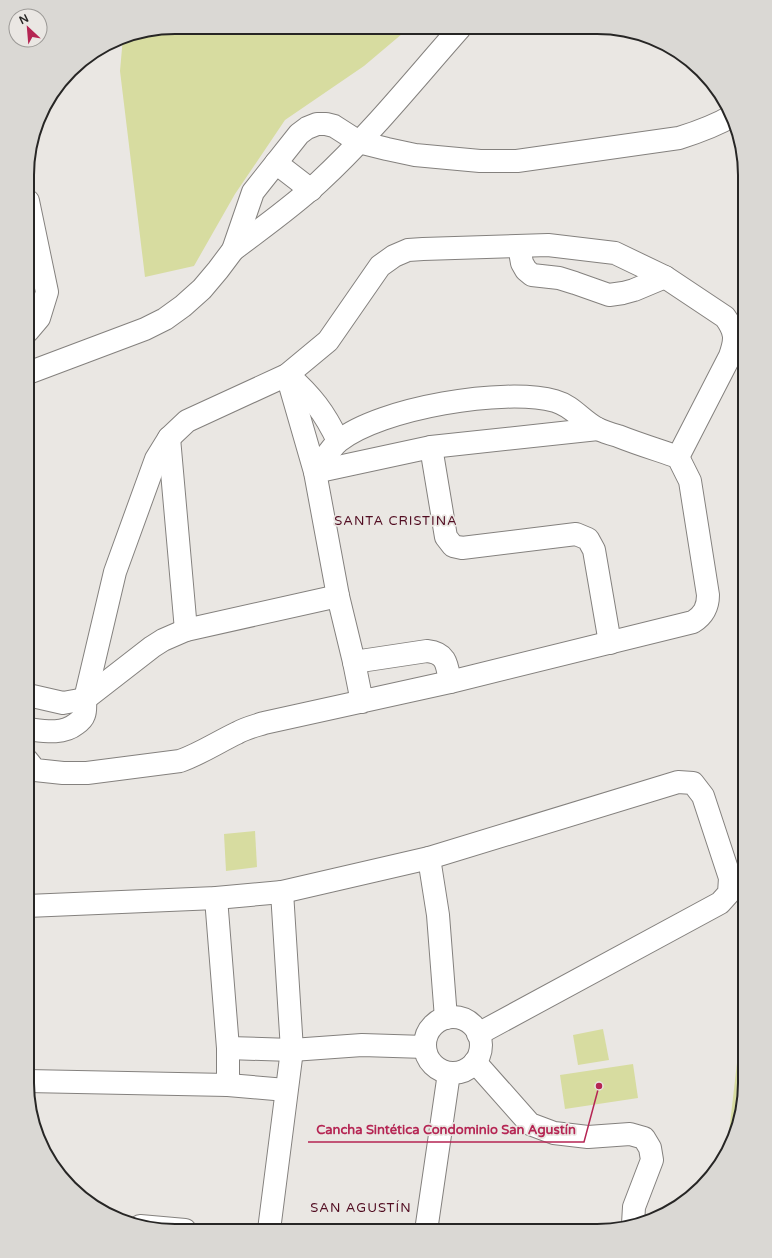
<svg xmlns="http://www.w3.org/2000/svg" width="772" height="1258" font-family="'Varela Round',sans-serif">
<rect width="100%" height="100%" fill="#eae7e3"/>
<g fill="#d7dca0">
<path d="M175,27l234,1 -45,38 -79,54 -50,74 -41,72 -49,11 -25,-206 3,-34z"/>
<path d="M255,831l2,36 -31,4 -2,-37z"/>
<path d="M745,993v100l-8,38 -10,19z"/>
<path d="M603,1029l6,31 -31,5 -5,-30z"/>
<path d="M633,1064l5,34 -73,11 -5,-34z"/>
</g>
<g fill="none" stroke-linecap="round" stroke-linejoin="round">
<defs>
<g id="minor">
<path d="M276,163l35,27"/>
<path d="M519,246l3,17 4,7 6,5 27,3 16,5 34,12 14,-2 11,-3 31,-13"/>
<path d="M233,250c29,-22 59,-43 86,-68 51,-47 95,-102 141,-154"/>
<path d="M28,331l11,-13 8,-26 -19,-91"/>
<path d="M28,373l117,-44 20,-10 18,-13 19,-17 16,-19 15,-20 20,-58 46,-58 8,-6 10,-4h9l8,2 25,16 28,7 28,6 65,6h37l162,-23c19,-6 36,-12 53,-22"/>
<path d="M287,375l28,97 116,-25 167,-18"/>
<path d="M288,375c23,20 37,38 50,66"/>
<path d="M169,438l17,192"/>
<path d="M431,447l15,90 7,9 9,2 114,-14 12,5 6,11 16,93"/>
<path d="M354,662l73,-11c20,2 20,14 23,31"/>
<path d="M28,695l35,8 22,-4 67,-52 11,-7 23,-10 152,-34"/>
<path d="M27,729c17,2 35,6 49,-5 3,-2 7,-6 8,-9 2,-5 1,-12 1,-16l30,-127 41,-113 13,-21 18,-17 100,-46 41,-34 52,-75 14,-10 14,-6 15,-1 125,-4 67,8 50,24 60,40c11,15 11,22 5,39l-52,101"/>
<path d="M27,760l8,10 28,3h24l93,-12c20,-7 38,-19 57,-28 9,-5 18,-7 27,-10l186,-41 243,-60c11,-7 15,-15 15,-27l-18,-114 -12,-24c-20,-7 -40,-13 -60,-21 -7,-2 -14,-4 -20,-7 -16,-8 -25,-23 -43,-28 -50,-14 -175,7 -216,40 -9,7 -17,22 -24,31l23,124 16,66 8,40"/>
<path d="M429,858l9,57 8,103"/>
<path d="M216,898l12,150v37"/>
<path d="M27,906l189,-8 66,-6 147,-34 249,-76 15,1 10,13 27,82 -1,15 -9,10 -242,131"/>
<circle cx="453" cy="1045" r="28"/>
<path d="M228,1048l64,2 70,-5 63,2"/>
<path d="M475,1062l55,62 24,9 34,4 42,-3 14,4 6,10 2,12 -18,47 -1,17"/>
<path d="M27,1081l201,4 58,5"/>
<path d="M140,1226l45,4"/>
<path d="M269,1230l23,-180 -10,-158"/>
<path d="M426,1231l23,-158"/>
</g>
</defs>
<use href="#minor" stroke="#84817e" stroke-width="24"/>
<use href="#minor" stroke="#fff" stroke-width="22"/>
</g>
<g text-anchor="middle" stroke-width="3.5" stroke-linejoin="round" paint-order="stroke">
<g font-size="13" letter-spacing="1" fill="#510c21" stroke="#eae7e3">
<text x="396" y="525">SANTA CRISTINA</text>
<text x="361" y="1212">SAN AGUSTÍN</text>
</g>
</g>
<path d="M0 0H772V1258H0ZM175 34H597A141 141 0 0 1 738 175V1083A141 141 0 0 1 597 1224H175A141 141 0 0 1 34 1083V175A141 141 0 0 1 175 34Z" fill="#dad8d4" fill-rule="evenodd"/>
<path fill="none" stroke="#272625" stroke-width="2" d="M175 34H597A141 141 0 0 1 738 175V1083A141 141 0 0 1 597 1224H175A141 141 0 0 1 34 1083V175A141 141 0 0 1 175 34Z"/>
<path fill="none" stroke="#b52553" stroke-width="1.5" d="M599 1086L584 1142H308"/>
<circle fill="#b52553" stroke="#eae7e3" stroke-width="1.5" cx="599" cy="1086" r="4"/>
<g font-size="13" text-anchor="middle" font-weight="bold" fill="#b52553" stroke="#eae7e3" stroke-width="3.5" stroke-linejoin="round" paint-order="stroke">
<text x="446" y="1134">Cancha Sintética Condominio San Agustín</text>
</g>
<g transform="translate(28 28) rotate(334)"><circle r="19" fill="#eae7e3" stroke="#9c9a97"/>
<path d="M0-3L7 15L0 10L-7 15Z" fill="#b52553"/>
<text y="-6" font-size="11" font-weight="bold" text-anchor="middle" fill="#272625">N</text>
</g>
</svg>
